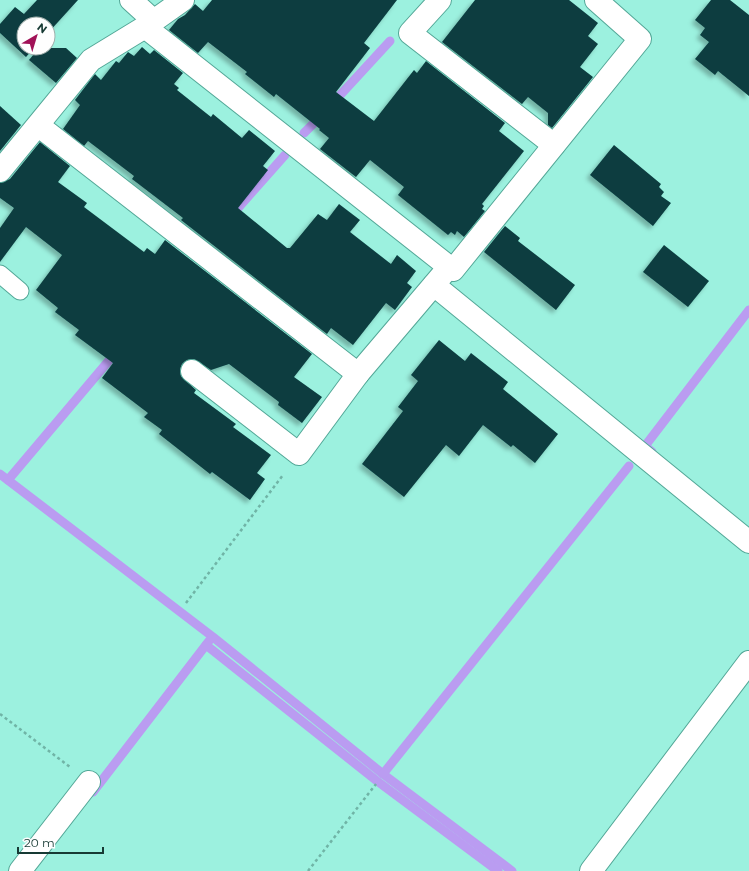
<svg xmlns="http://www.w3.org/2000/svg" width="749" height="871" font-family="Montserrat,sans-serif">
<defs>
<filter id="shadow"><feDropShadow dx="-3.5" dy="3.5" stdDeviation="2" flood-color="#0004"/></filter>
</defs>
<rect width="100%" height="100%" fill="#9cf1df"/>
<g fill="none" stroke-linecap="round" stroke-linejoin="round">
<g stroke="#ba9cf1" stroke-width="9">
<path d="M332,104l58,-63"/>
<path d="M304,133l18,-18"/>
<path d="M231,216l54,-61"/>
<path d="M652,452l-7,-6 104,-136"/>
<path d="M0,474l213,163 170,137 129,97"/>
<path d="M8,480l109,-129"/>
<path d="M206,645l171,136 121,90"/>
<path d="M383,774l246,-308"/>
<path d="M93,792l116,-151"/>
</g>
</g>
<g fill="#0a3e40" filter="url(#shadow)">
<path d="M37,0h41l-30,33v-9h-24v24h10l-8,9 -26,-24v-9l15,-17 9,7z"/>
<path d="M212,0h185l-33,43 6,5 -34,44 38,29 40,-51 3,3 9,-12 79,62 -6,8 25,20 -42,53 2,2 -2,3 3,2 -21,26 -7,-6 -2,4 -4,-3 -3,3 -50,-40 6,-8 -34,-27 -14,17 -36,-28 9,-11 -10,-8 1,-1 -44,-35 -2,3 -29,-23 2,-2 -39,-30 -10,11 -29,-23 9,-11 7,-4 10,-11 8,7z"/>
<path d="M475,0h94l29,23 -10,13 10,8 -18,23 13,10 -41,51 -4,-3v-12l-20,-16 -6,7 -80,-62z"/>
<path d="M711,0h19l19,15v81l-31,-25 -3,4 -20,-16 14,-17 -9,-7 5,-7 -10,-8z"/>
<path d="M142,47l8,7 4,-4 29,23 -9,11 5,4 -2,2 34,27 2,-3 29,24 7,-8 26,21 -12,15 5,4 -30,38 49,40h3l28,-34 9,6 12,-16 21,16 -10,12 41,32 6,-9 19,16 -9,12 5,4 -17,23 -9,-7 -33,42 -22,-17 -4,6 -146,-114 2,-2 -51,-39 2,-3 -46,-35 -4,5 -21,-17 17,-24 -5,-5 20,-26 6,6 15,-19 3,2 9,-11 6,4z"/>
<path d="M39,48h27l11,10 -21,25 -27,-23z"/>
<path d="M0,106l21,19 -21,26z"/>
<path d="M40,142l30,24 -12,16 29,21 -3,4 60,45 3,-4 8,6 10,-14 147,114 -18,23 28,20 -20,26 -24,-18 1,-3 -50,-38 -18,6 -17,-11 -7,1 -5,4 -2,6 1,6 15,14 -2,3 42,31 -3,3 38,28 -14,18 8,6 -15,21 -38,-28 -2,2 -51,-40 3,-4 -18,-13 4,-4 -46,-35 11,-15 -38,-28 4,-5 -24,-18 3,-4 -22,-18 26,-35 -36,-28 -26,35v-34l14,-20 -14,-10v-15l10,-4z"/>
<path d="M614,145l47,39 -2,3 5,5 -3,4 10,7 -18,23 -63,-51z"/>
<path d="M505,226l15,12 -2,3 57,44 -19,25 -72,-58z"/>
<path d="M664,245l45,36 -21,26 -45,-35z"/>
<path d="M439,340l26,21 6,-8 37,29 -5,7 55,45 -23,29 -22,-18 -2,2 -28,-22 -24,31 -13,-11 -42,52 -42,-33 41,-53 -5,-4 20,-26 -7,-6z"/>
</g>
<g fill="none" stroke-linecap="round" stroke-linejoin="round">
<defs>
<path id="lane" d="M0,274l20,17"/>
<g id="street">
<path d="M131,0l23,21"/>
<path d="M440,0l-30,33 144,112"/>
<path d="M145,27l308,243 187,-231 -44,-39"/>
<path d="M39,126l319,248"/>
<path d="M0,171l91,-111 54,-33 38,-27"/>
<path d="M434,285l315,257"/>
<path d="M192,371l107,83 59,-80 85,-100"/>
<path d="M20,871l69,-89"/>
<path d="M591,871l158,-209"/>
</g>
</defs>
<use href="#lane" stroke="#53a797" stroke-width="19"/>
<use href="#street" stroke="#53a797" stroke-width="24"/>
<g stroke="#70b4a6" stroke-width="2.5" stroke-dasharray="3 3" stroke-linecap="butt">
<path d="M186,603l97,-128"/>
<path d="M0,714l70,53"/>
<path d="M308,871l68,-87"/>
</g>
<use href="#lane" stroke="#fff" stroke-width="17"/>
<use href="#street" stroke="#fff" stroke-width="22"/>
</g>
<g transform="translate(36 36) rotate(38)"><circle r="19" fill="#fefefe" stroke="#a2b0ad"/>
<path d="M0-3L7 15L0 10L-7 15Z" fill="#a11157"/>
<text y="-6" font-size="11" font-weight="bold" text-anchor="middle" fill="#173a34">N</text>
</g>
<path d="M18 847v6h85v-6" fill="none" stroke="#173a34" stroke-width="2"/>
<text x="24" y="847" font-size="12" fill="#173a34" stroke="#fefefe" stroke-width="3" paint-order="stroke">20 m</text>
</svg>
